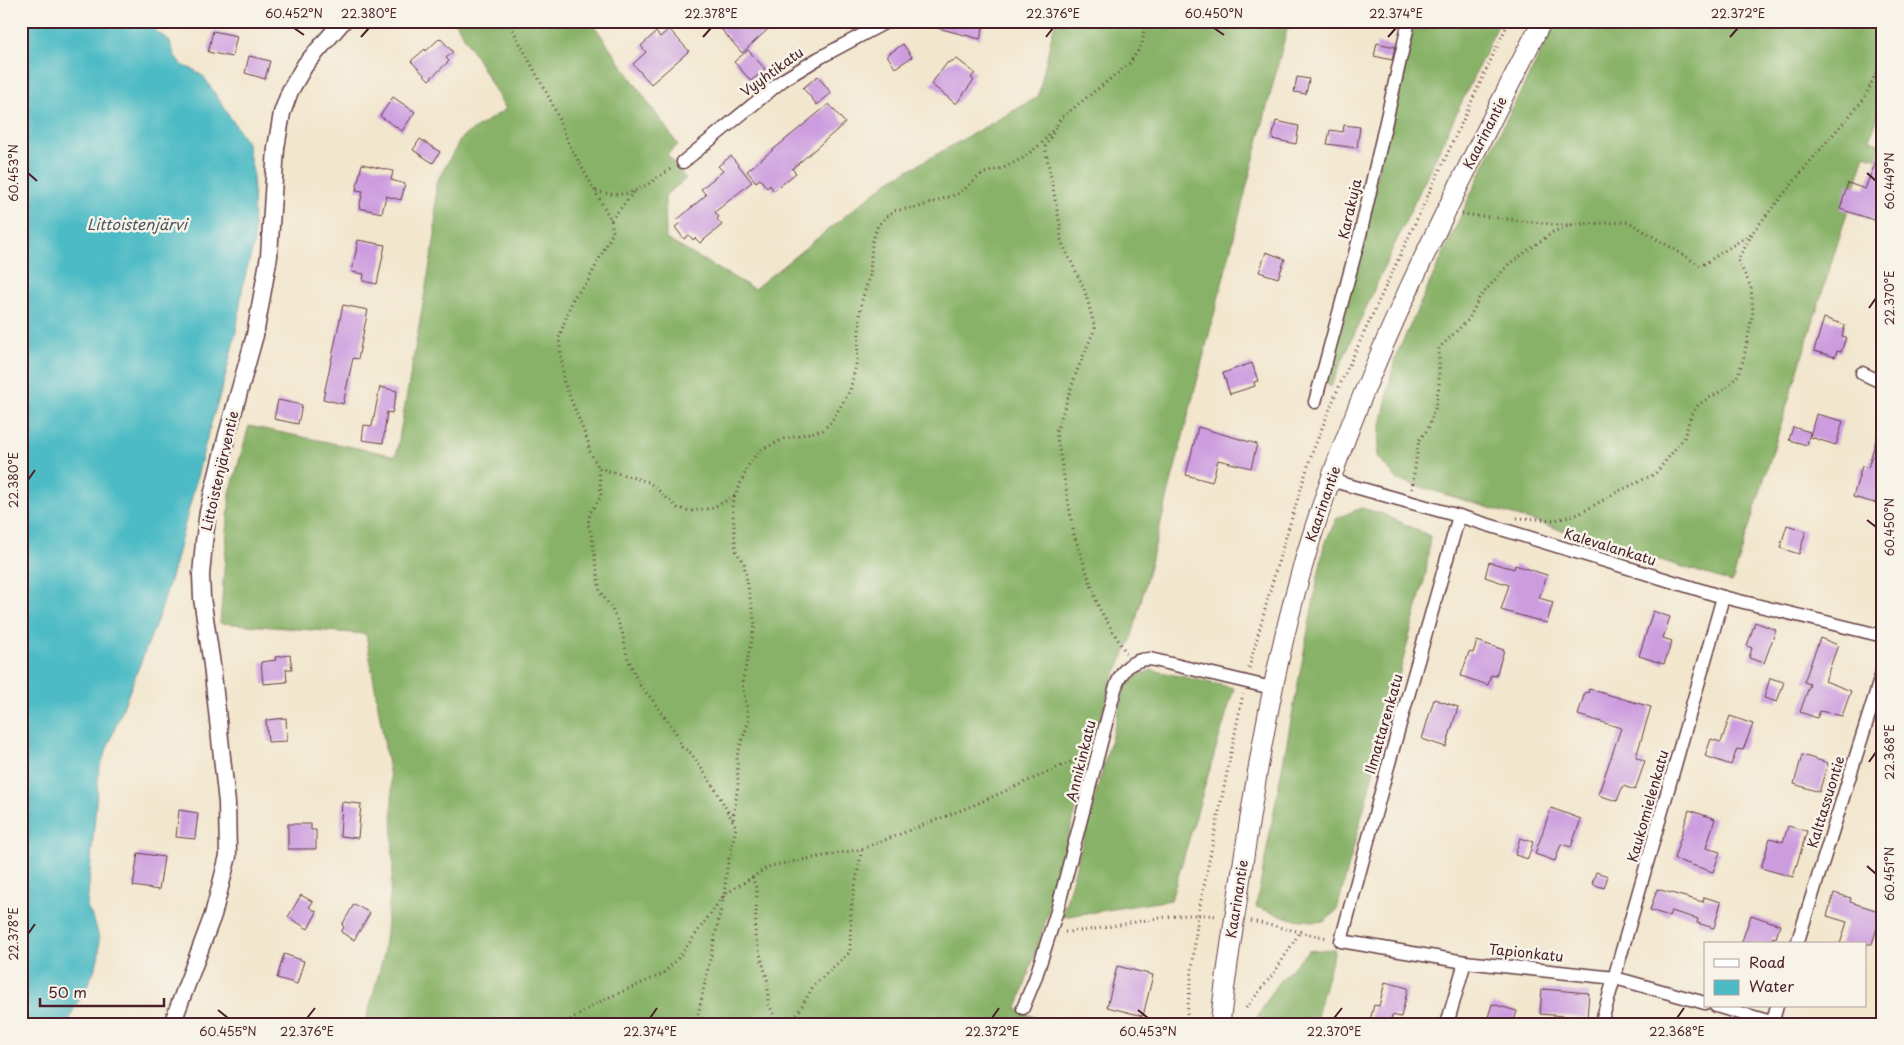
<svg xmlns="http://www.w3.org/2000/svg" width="1904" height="1045" font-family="'Playpen Sans',sans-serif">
<rect width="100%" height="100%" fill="#f7f3e8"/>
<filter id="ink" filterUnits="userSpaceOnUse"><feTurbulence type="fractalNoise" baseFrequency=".02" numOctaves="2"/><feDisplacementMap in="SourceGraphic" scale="10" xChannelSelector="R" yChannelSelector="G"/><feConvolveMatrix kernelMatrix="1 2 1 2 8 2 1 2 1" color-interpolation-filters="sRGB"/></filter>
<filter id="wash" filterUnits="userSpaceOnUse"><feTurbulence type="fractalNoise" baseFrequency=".0096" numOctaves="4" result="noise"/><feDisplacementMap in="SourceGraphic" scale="20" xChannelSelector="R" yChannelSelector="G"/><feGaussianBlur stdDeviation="1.12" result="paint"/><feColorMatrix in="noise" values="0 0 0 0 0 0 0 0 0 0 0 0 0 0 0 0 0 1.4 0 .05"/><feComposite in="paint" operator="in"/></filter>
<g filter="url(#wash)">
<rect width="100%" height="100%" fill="#f2e6cd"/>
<g fill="#88b268" stroke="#69684a">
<path d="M455,21h136l87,124 -11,9 19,25 -21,16 1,44 88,50 135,-108 149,-84 17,-76h234l-158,619 -21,45 -63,231 -30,93 19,9 -2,6h-669l18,-66 10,-89 -1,-80 -26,-155 -146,-11 10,-130 19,-67 147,30 39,-220 1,-53 26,-46 44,-28z"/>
<path d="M1415,21h85l-109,231 -61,136 -4,-9z"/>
<path d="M1557,21h326v81l-13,38 13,5v16l-18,-6 -133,427 -334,-102 -21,-23 3,-27 15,-72 99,-214z"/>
<path d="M1361,508l22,6 47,22 -4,37 -89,337 -13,12 -32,-3 -36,-12 68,-362 13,-27z"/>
<path d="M1152,670l82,18 -63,212 -109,17 63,-229 12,-12z"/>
<path d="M1335,949l-20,75h-62l24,-40 31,-33z"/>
</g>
<path fill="#4dbbc5" stroke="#4c6d78" d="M21,21h120l28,19 6,16 7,9 12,5 10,7 43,66 6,29 1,71 -11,41 -7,48 -13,53 -14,45 -35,137 -14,46 -61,156 -12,138c21,37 13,56 -7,92 -6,9 -9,14 -11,25h-48z"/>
<g id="blocks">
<g fill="#cc9cdf">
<path d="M714,21h63l-35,32z"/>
<path d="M931,21h54l-5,18 -50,-13z"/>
<path d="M669,29l20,22 -38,33 -18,-20 13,-12 -5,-6 15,-14 4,5z"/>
<path d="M213,31l24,5 -5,21 -24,-5z"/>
<path d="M440,38l13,14 -7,6 3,3 -20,19 -18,-19 14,-12 1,2z"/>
<path d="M1377,43l18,4 -3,13 -18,-4z"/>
<path d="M903,44l9,13 -17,11 -8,-13z"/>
<path d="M748,50l17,19 -14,12 -17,-19z"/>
<path d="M249,56l21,5 -5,18 -20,-6z"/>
<path d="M957,59l18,14 -4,5 3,2 -18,24 -25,-20 16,-21z"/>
<path d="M818,76l13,17 -14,12 -14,-17z"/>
<path d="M1297,77l12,2 -3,15 -12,-2z"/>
<path d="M393,97l22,15 -13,19 -22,-15z"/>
<path d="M829,104l16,19 -53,46 4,4 -22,18 -4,-6 -3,3 -7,-9 -4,3 -9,-11z"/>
<path d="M1276,121l23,5 -3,18 -24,-5z"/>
<path d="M1344,125l16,2 -3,21 -30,-4 3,-14 13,2z"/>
<path d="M420,139l20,13 -7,11 -20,-13z"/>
<path d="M1882,146h1v77l-43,-14 8,-26 17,6z"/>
<path d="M731,156l21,26 -37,30 4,5 -2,2 5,6 -22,18 -5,-5 -2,2 -4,-5 -5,4 -9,-12 5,-4 -3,-3 29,-25 -5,-6 22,-18 -5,-5z"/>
<path d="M362,164l31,7 -2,9 14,4 -4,16 -15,-4 -4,17 -23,-5 4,-17 -7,-1z"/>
<path d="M358,240l27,5 -8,39 -14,-3 1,-7 -12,-2z"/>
<path d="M1266,252l19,7 -7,19 -19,-6z"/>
<path d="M343,305l25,5 -10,49 -5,-1 -10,46 -20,-5z"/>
<path d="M1824,318l21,7 -3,11 4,1 -5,15 -4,-1 -2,6 -21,-6z"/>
<path d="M1252,363l6,18 -4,1 1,4 -25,8 -7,-21z"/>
<path d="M380,387l17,4 -5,22 -5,-1 -4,31 -21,-3 2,-15 8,1z"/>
<path d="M278,400l24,5 -4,19 -24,-5z"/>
<path d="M1816,414l27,7 -7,24 -26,-8z"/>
<path d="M1198,427l59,17 -6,24 -33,-8 -6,22 -26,-7z"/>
<path d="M1793,427l17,5 -3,13 -18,-5z"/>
<path d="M1879,430l4,1v46l-8,26 -22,-6 9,-31 6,2z"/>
<path d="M1787,525l19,6 -7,23 -19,-6z"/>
<path d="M1489,562l25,7 1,-4 32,10 -8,23 14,4 -6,21 -46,-13 8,-25 -24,-8z"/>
<path d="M1653,611l17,6 -7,21 9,3 -8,23 -25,-8z"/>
<path d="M1755,622l21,8 -12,33 -15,-5 3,-10 -5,-2z"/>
<path d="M1820,638l18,7 -13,36 26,10 -9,25 -22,-5 -3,7 -17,-6 10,-28 -6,-2z"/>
<path d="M1477,641l27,9 -8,26 -5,-1 -3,10 -27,-9 8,-24 4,1z"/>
<path d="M290,655l2,14h-6l1,13 -24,2 -2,-22 15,-2 -1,-3z"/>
<path d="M1770,678l14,4 -7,20 -13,-4z"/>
<path d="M1589,689l62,18 -15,50 9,4 -10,29 -12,-4 -6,15 -19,-6 23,-67 -43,-13 7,-23 3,1z"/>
<path d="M1434,699l24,8 -12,40 -24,-8z"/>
<path d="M1730,716l23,8 -10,26 -6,-1 -6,16 -26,-9 6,-17 10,3z"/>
<path d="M286,718l1,23 -19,1 -2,-22z"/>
<path d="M1802,755l26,8 -9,29 -25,-8z"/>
<path d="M342,802l19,2 -3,34 -18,-2z"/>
<path d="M1551,808l30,11 -10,28 -10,-3 -6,17 -20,-7z"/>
<path d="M179,810l19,3 -3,26 -19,-2z"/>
<path d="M1689,810l26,9 -9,29 14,4 -7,20 -39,-13z"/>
<path d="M288,824h23v6h5v19h-28z"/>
<path d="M1788,826l19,5 -14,46 -32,-9 9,-30 13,4z"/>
<path d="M1520,838l13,4 -5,17 -13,-4z"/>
<path d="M138,853l26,4 -5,33 -26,-4z"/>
<path d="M1596,872l12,4 -4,12 -12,-4z"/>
<path d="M1657,889l46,13 1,-5 17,5 -7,26 -17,-5 1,-4 -27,-8 -2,5 -19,-6z"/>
<path d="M1834,893l17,5 -1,4 32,10 -10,32h-32l7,-22 -20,-6z"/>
<path d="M301,895l12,7 -4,5 8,5 -9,17 -20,-12z"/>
<path d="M354,904l16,9 -16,27 -13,-8 3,-5 -2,-2z"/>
<path d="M1751,915l29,10 -4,13 -3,-1 -2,7h-30z"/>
<path d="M284,954l20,7 -7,23 -20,-6z"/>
<path d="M1117,966l36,9 -10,41 -36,-9z"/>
<path d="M1385,982l23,6 -7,29 -9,-2 -2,9h-21l5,-19 5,1z"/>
<path d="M1542,989l47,4 -2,25 -47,-4z"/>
<path d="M1492,1004l25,7 -4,13h-27z"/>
</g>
</g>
</g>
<g filter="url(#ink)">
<use href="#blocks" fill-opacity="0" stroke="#633d43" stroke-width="1"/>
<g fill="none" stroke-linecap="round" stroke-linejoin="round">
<defs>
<g id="minor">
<path d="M683,162l100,-82 36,-22 69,-37"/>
<path d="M1862,373l21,10"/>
<path d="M1315,402l45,-167 49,-214"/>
<path d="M1330,480l129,36 264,81 160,39"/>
<path d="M1459,516l-72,254 -46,171 124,21 150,16 90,25"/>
<path d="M1797,944l86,-274"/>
<path d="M1716,1006l62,18"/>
<path d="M1023,1008l12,-29 22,-68 58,-222c6,-18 15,-30 35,-30l122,29"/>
<path d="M1447,1024l18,-62"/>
<path d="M1601,1024l122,-427"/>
<path d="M1772,1024l5,-18"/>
</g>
<path id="tertiary" d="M172,1024l41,-109 15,-59 -1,-53 -15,-138 -10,-67 -1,-23 3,-33 4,-30 19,-77 28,-100 14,-79 7,-108 6,-35 8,-22 15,-26 38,-44"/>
<path id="secondary" d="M1220,1024c7,-59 16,-116 25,-174 17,-113 37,-225 73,-333 56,-173 142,-335 224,-496"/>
</defs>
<use href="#minor" stroke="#633d43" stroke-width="15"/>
<use href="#tertiary" stroke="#633d43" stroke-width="19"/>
<use href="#secondary" stroke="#633d43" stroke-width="21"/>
<g stroke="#633d43" stroke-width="3" stroke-dasharray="1 4" stroke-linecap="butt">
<path d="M508,21l44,82 17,41 42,76 2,12 -26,51 -14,15 -14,40 5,44 24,60 1,8 10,18 2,28 -11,17 -2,11 4,13 8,55 11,15 11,24 5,25 11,27 14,16 24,34 6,14 9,6 25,37 20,37 -9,40 -3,28 -44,61 -17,18 -60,26 -40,24"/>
<path d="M358,27l7,-6"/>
<path d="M1057,125l4,-7 68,-54 13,-19 3,-24"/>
<path d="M1053,133l-8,14 15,78 1,16 23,47 11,40 -18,43 -21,61 18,103 25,73 27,45"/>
<path d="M596,191c34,10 49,-5 76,-23"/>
<path d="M1462,214l97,11 70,-3 72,44 51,-33 65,-80 47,-54 19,-41"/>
<path d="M611,220l23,-28"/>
<path d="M599,468l50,14 29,26 12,3 22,-3 23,-12"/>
<path d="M1412,489l7,-49 9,-11 7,-20 4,-24v-37l30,-29 10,-21 29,-33 45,-33 19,-7"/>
<path d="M1517,518l38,2 24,-6 38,-22 38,-18 29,-36 7,-23 8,-11 24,-14 14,-13 6,-16 10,-49 -2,-25 -13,-27 14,-26"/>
<path d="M1249,668l27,-99 36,-116 25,-62 172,-370"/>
<path d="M733,819l5,-34 -1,-29 12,-36 -7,-36 13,-59 -11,-61 -8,-13 -4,-48 17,-39 10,-13 25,-12 39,-9 8,-8 19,-31 7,-30 4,-58 9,-28 2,-33 6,-17 15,-14 26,-4 41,-14 22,-19 23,-7 18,-9 18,-14 16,-19"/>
<path d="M752,877l5,13 -2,46 13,46v22l12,20"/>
<path d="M1251,921l77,17"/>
<path d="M1065,932c50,-2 102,-22 152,-16"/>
<path d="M1246,1008l28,-35 26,-41"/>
<path d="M696,1024l28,-129 46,-29 92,-17 112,-44 110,-49"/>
<path d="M786,1024l8,-4 20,-35 36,-33 1,-44 11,-59"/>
<path d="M1007,1024l6,-7"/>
<path d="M1186,1024l12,-109 45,-221"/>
</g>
<use href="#minor" stroke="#fff" stroke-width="12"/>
<use href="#tertiary" stroke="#fff" stroke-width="16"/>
<use href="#secondary" stroke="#fff" stroke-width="19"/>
</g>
</g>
<path fill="none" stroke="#4a1f2b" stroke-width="2" d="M294,28l10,7M1214,28l10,7M361,37l8,-9M703,37l8,-9M1046,37l7,-9M1388,37l8,-9M1730,37l8,-9M28,173l9,8M1867,173l9,8M1869,308l7,-10M28,480l7,-10M1867,520l9,7M1869,762l7,-10M1867,866l9,8M28,934l7,-10M218,1010l10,8M1138,1010l10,8M307,1018l8,-10M650,1018l7,-10M992,1018l7,-10M1334,1018l8,-10M1677,1018l7,-10"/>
<g text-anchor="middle" stroke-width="5" stroke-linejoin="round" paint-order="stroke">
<g font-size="14" fill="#4a1f2b" stroke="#f7f3e8">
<text transform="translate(772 72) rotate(-36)" y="5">Vyyhtikatu</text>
<text transform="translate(1485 133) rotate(-63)" y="5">Kaarinantie</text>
<text transform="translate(1350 209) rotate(-77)" y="5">Karakuja</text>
<text transform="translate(220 471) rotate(-77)" y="5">Littoistenjärventie</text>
<text transform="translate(1323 504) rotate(-71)" y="5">Kaarinantie</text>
<text transform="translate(1610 547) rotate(17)" y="5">Kalevalankatu</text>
<text transform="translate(1384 724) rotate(-74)" y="5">Ilmattarenkatu</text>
<text transform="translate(1081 761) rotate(-76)" y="5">Annikinkatu</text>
<text transform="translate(1826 802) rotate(-73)" y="5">Kalttassuontie</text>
<text transform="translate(1648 806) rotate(-74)" y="5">Kaukomielenkatu</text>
<text transform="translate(1237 899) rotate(-81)" y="5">Kaarinantie</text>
<text transform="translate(1526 953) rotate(6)" y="5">Tapionkatu</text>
</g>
<g font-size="15" font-style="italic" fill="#4b5661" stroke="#f7f3e8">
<text x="137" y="230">Littoistenjärvi</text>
</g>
</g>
<rect width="1904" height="1045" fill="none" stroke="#f7f3e8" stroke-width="55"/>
<rect x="1704" y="942" width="162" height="65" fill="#f7f3e8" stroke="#b29e9c"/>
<rect x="1714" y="959" width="25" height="8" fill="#ffffff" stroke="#b29e9c"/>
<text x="1749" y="968" font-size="15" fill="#4a1f2b">Road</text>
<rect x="1714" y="980" width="25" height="15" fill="#4dbbc5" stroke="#b29e9c"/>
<text x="1749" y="992" font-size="15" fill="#4a1f2b">Water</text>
<path d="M40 998v8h124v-8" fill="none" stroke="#4a1f2b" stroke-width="2.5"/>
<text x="48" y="998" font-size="15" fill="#4a1f2b" stroke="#f7f3e8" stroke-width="4" paint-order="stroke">50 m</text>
<rect x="28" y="28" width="1848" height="990" fill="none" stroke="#4a1f2b" stroke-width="2"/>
<g font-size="12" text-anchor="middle" fill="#4a1f2b">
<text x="294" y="18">60.452°N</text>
<text x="369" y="18">22.380°E</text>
<text x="711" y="18">22.378°E</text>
<text x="1053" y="18">22.376°E</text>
<text x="1214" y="18">60.450°N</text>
<text x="1396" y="18">22.374°E</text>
<text x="1738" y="18">22.372°E</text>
<text transform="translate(14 173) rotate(-90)" y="4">60.453°N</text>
<text transform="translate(1890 181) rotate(-90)" y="4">60.449°N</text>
<text transform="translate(1890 298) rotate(-90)" y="4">22.370°E</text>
<text transform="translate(14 480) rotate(-90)" y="4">22.380°E</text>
<text transform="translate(1890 527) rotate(-90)" y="4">60.450°N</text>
<text transform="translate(1890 752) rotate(-90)" y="4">22.368°E</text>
<text transform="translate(1890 874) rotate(-90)" y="4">60.451°N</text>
<text transform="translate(14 934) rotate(-90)" y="4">22.378°E</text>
<text x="228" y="1036">60.455°N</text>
<text x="307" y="1036">22.376°E</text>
<text x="650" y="1036">22.374°E</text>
<text x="992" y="1036">22.372°E</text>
<text x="1148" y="1036">60.453°N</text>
<text x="1334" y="1036">22.370°E</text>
<text x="1677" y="1036">22.368°E</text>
</g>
</svg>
